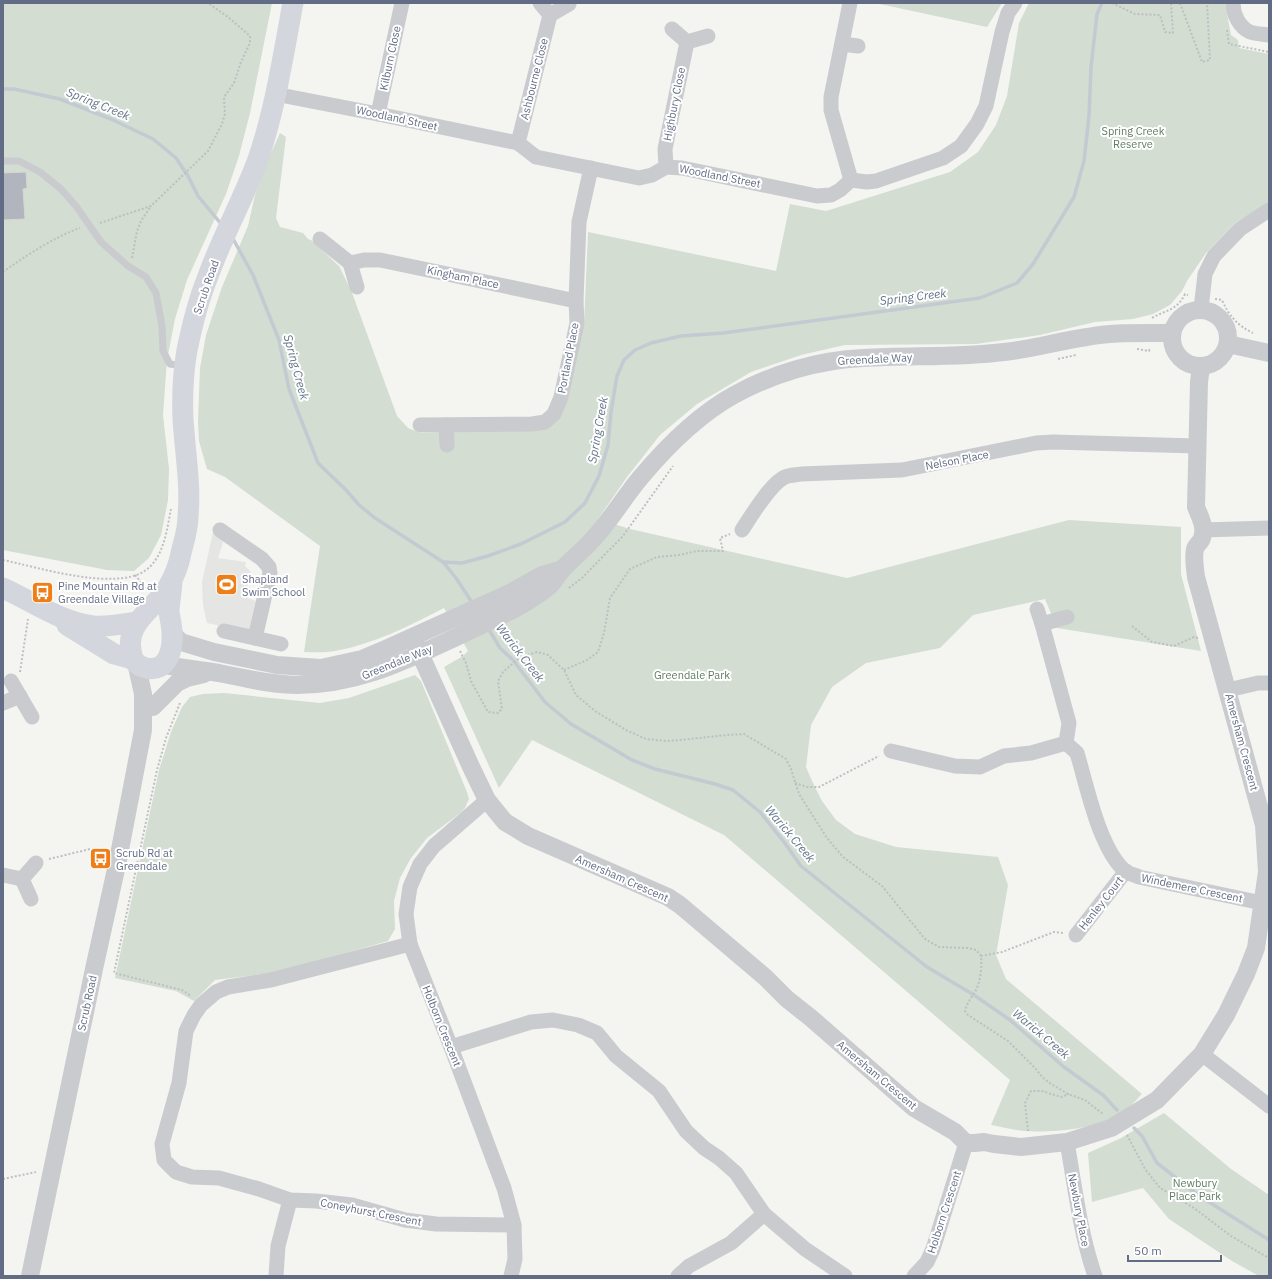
<svg xmlns="http://www.w3.org/2000/svg" width="1272" height="1279" font-family="'IBM Plex Sans',sans-serif">
<rect width="100%" height="100%" fill="#f4f5f1"/>
<path fill="#e5e6e4" d="M213,532l11,7 -6,19 28,4 -1,4 6,6 -6,25 11,4 -7,31 -42,-9 -4,-18 -1,-23z"/>
<g fill="#d3ddd2">
<path d="M3,3h269l-22,110 -11,43 -13,38 -39,86 -12,39 -8,41 -4,55 6,54 -1,31 -7,35 -12,23 -15,13 -27,-1 -104,-20z"/>
<path d="M875,3h127l-15,24z"/>
<path d="M1029,3h196l6,32 7,5 1,8 30,6v149l-11,6 -23,14 -29,30 -19,28 -5,10 -12,14 -17,9 -20,5 -38,3 -55,13 -64,9 -131,1 -44,10 -50,17 -54,32 -37,31 -33,42 -29,42 32,10 217,49 222,-58 112,7v47l20,77 -144,-23 -12,-29 -72,16 -33,33 -74,15 -34,24 -21,38 -5,42 7,16 9,18 14,19 19,14 41,13 102,10 10,28 -12,70 10,24 136,115c-8,8 -16,19 -27,24 -24,11 -65,15 -91,13 -11,-1 -22,-4 -33,-6l19,-45 -286,-245 -192,-95 -33,48 -55,-121 19,-11 5,-5 -24,-43c-35,18 -70,36 -109,43 -10,2 -21,1 -31,1l16,-106 -95,-69 -18,-8 -8,-28 -1,-19 2,-54 6,-33 16,-48 26,-61 7,-31 16,-42 9,-20 6,4 -10,81 4,9 23,6 5,6 3,1 28,26 12,24 46,126 11,12 13,5 101,-4 22,-3 40,-101 4,-93 188,39 14,-67 36,7 124,-39 28,-20 18,-27 11,-29 12,-73z"/>
<path d="M415,675l6,6 46,111 2,7 -4,9 -6,6 -32,24 -16,20 -11,20 -6,23 1,28 -7,12 -109,31 -64,8 -21,21 -18,-10 -61,-13 44,-208 12,-38 11,-25 8,-10 13,-3 21,-1 96,10 29,-5z"/>
<path d="M1164,1113l67,56 38,26v81h-10l-27,-15 -63,-42 -26,-31 -51,14 -4,-49 33,-15z"/>
</g>
<g fill="none" stroke-linecap="round" stroke-linejoin="round">
<g stroke="#c4cad1" stroke-width="3.5">
<path d="M3,89h11l46,10 51,20 42,20 23,19 12,18 10,20 24,29"/>
<path d="M232,237l21,38 26,65 10,49 29,74 29,28 12,14 16,13 68,44 19,1 26,-7 33,-12 44,-22 20,-19 14,-27 9,-31 3,-33 6,-36 7,-16 11,-10 16,-7 30,-7 42,-3 257,-35 37,-15 16,-19 41,-67 10,-36 5,-45 2,-49 6,-53 5,-11"/>
<path d="M443,562l13,16 17,26"/>
<path d="M488,628l12,20 13,12 32,42 26,22 61,36 23,9 60,15 18,6 27,22 24,30 17,24 126,101 47,28 36,25 54,47 39,28 14,15"/>
<path d="M1134,1128l8,8 15,27 41,32 71,45"/>
</g>
</g>
<path fill="#b1b5bd" stroke="#d6d6d4" d="M26,172l1,16 -4,1 2,30 -22,1v-47z"/>
<g fill="none" stroke-linecap="round" stroke-linejoin="round">
<g stroke="#bebfc2" stroke-width="2" stroke-dasharray="2 2" stroke-linecap="butt">
<path d="M1112,3l23,11 25,1 5,17 8,1 -2,-30"/>
<path d="M1180,3l22,59 8,-2 -3,-57"/>
<path d="M1227,30l2,14 40,8"/>
<path d="M100,223l51,-17 57,-55 14,-27 3,-10 -1,-17 10,-14 7,-21 9,-19v-7l-22,-19 -20,-14"/>
<path d="M132,258l5,-27 4,-10 10,-15"/>
<path d="M3,272c19,-14 55,-37 77,-44"/>
<path d="M1215,299l7,1c7,16 16,26 31,33"/>
<path d="M1152,318c13,-8 25,-7 33,-24l3,1"/>
<path d="M1137,349l12,2 1,-3"/>
<path d="M1058,359l18,-4"/>
<path d="M3,560c34,7 113,32 143,10 18,-13 21,-41 25,-61"/>
<path d="M135,575l11,13"/>
<path d="M569,588l13,-10 41,-42 50,-70"/>
<path d="M1132,626l20,16 22,4 20,-9 4,1"/>
<path d="M460,651l6,12 5,18 17,31 10,1 4,-4 -4,-28 5,-9 16,-14 18,-6 11,3 16,15 12,25 19,16 31,19 20,9 20,2 14,-1 47,-5 17,-1 42,25 5,10 8,25 28,44 16,19 39,29 43,53 14,8 29,1 8,2 5,6c1,11 0,21 -4,32 -4,8 -10,14 -12,23l3,4 40,26 28,28 6,8 9,7 17,10 17,6 18,14"/>
<path d="M564,670l23,-10 11,-8 6,-19 6,-35 20,-29 27,-12 22,-2 18,-4h26l-3,-13 10,-4"/>
<path d="M20,672l8,-53"/>
<path d="M180,703l-14,35 -9,32 -43,203 68,17 9,6"/>
<path d="M795,783l12,4h12l60,-31"/>
<path d="M49,859l41,-10 15,2"/>
<path d="M981,956l21,-4 52,-20 9,1"/>
<path d="M1028,1131l-3,-28 6,-12h11l19,6 8,-3"/>
<path d="M1127,1135l18,34 15,19 34,20 37,28 38,22"/>
<path d="M3,1179l33,-7"/>
</g>
<path stroke="#c9cbcf" stroke-width="7" d="M3,161h16l21,11 21,17 15,17 25,36 27,24 18,11 10,16 6,33 1,25 7,13 13,2"/>
<g stroke="#c9cbcf" stroke-width="15">
<path d="M540,3l10,12 19,-11"/>
<path d="M850,3l-19,94v13l20,70"/>
<path d="M1233,3c0,11 6,24 17,29 6,2 13,2 19,3"/>
<path d="M672,29l15,13 21,-6"/>
<path d="M842,44l16,2"/>
<path d="M275,94l103,20 140,29 18,14 103,21 13,-3 14,-8 16,1 135,28 14,-1 9,-5 11,-10 16,2 9,-1 67,-23 18,-12 16,-22 9,-18 16,-74 6,-19 7,-10"/>
<path d="M378,114l24,-111"/>
<path d="M518,143l32,-128"/>
<path d="M666,167l-1,-18 22,-107"/>
<path d="M320,239l30,24 7,24"/>
<path d="M350,263l14,-3h16l196,41"/>
<path d="M1201,309l4,-35 9,-18 26,-27 29,-19"/>
<path d="M420,425l112,-1 13,-2 9,-8 7,-17 16,-74 -1,-22 3,-79 12,-54"/>
<path d="M446,425l1,20"/>
<path d="M220,530l42,29 7,8 1,6 -15,65"/>
<path d="M742,530c9,-14 29,-47 43,-53 5,-2 11,-2 16,-3l101,-4 134,-27 17,-1 144,4"/>
<path d="M1203,530l66,-2"/>
<path d="M1037,609l5,15 25,-7"/>
<path d="M1042,624l27,99 -3,20 11,10c10,33 22,95 48,118 4,3 10,4 14,6l123,26"/>
<path d="M224,631l57,13"/>
<path d="M11,681l21,36"/>
<path d="M1228,690l30,-7h11"/>
<path d="M3,703l17,-7"/>
<path d="M891,751l64,15 25,1 24,-11 27,-3 35,-10"/>
<path d="M487,800l-53,46 -14,18 -10,23 -4,27 4,30 41,103 53,141 10,37 1,34 -4,17"/>
<path d="M3,875l19,4"/>
<path d="M31,899l-9,-20 14,-16"/>
<path d="M1076,935l50,-64"/>
<path d="M410,944l-139,36 -43,7 -12,5 -15,13 -7,10 -8,16 -7,52 -17,61 2,16 12,12 16,5 27,1 40,11 31,11 26,1 36,4 53,15 31,4 78,1"/>
<path d="M451,1047l80,-25 22,-2 25,5 19,8 19,23 43,35 27,40 18,17 15,10 17,15 28,41 41,35 40,27"/>
<path d="M1202,1054l67,52"/>
<path d="M1067,1142c8,45 13,91 28,134"/>
<path d="M276,1276l2,-30 12,-46"/>
<path d="M678,1276l11,-10 42,-23 33,-29"/>
<path d="M914,1276l13,-14 6,-13 33,-106"/>
</g>
<g stroke="#c9cbcf" stroke-width="18">
<circle cx="1200" cy="338" r="28"/>
<path d="M1228,344l41,9"/>
<path d="M172,633l9,9 33,10 63,13 44,3 41,-9 26,-11 122,-55 32,-18 20,-6"/>
<path d="M413,638l59,131 15,31 18,22 23,14 140,61 12,8 86,73 21,21 24,19 103,90 41,24 11,11h9l9,-1 10,2 27,3 46,-5 44,-14 46,-28 45,-46 24,-39 20,-41 10,-26 11,-76 -3,-47 -68,-248c-1,-9 -3,-20 -1,-28 1,-4 6,-7 7,-11 4,-11 -2,-21 -6,-31l3,-125 2,-15"/>
<path d="M164,665c18,3 37,5 55,8 26,5 52,12 78,12 63,0 111,-26 166,-51 28,-14 59,-26 84,-46 6,-4 9,-11 14,-17 9,-11 22,-20 32,-32 18,-19 31,-42 48,-62 26,-31 57,-62 93,-82 38,-21 84,-35 129,-37 47,-3 94,0 141,-6 28,-3 55,-11 83,-15 28,-5 56,-4 84,-4"/>
<path d="M153,707l24,-24 10,-5 17,-4"/>
<path d="M30,1276l64,-307 24,-109 25,-130v-36l-7,-32"/>
</g>
<g stroke="#d3d6dc" stroke-width="21">
<path d="M172,580c0,9 -3,24 -3,32 1,7 3,14 3,21 1,16 -4,40 -26,35 -7,-2 -13,-6 -14,-13 -9,-32 21,-44 36,-68 6,-10 11,-23 13,-34 3,-12 7,-24 7,-36 3,-33 -3,-65 -5,-98 -1,-23 0,-46 4,-69 5,-24 11,-49 20,-71 14,-40 35,-77 50,-117 18,-51 26,-106 36,-159"/>
<path d="M3,588c29,13 59,35 91,38 14,1 29,-2 43,-4"/>
<path d="M67,625l47,29 18,5"/>
</g>
</g>
<defs>
<symbol id="stadium-square" viewBox="-11 -11 22 22"><rect x="-9" y="-9" width="18" height="18" rx="4" fill="#ee7f18" stroke="#fff"/><path d="M0-5a6.5 5 0 1 0 0 10a6.5 5 0 1 0 0-10ZM-3.5-1.8h7v3.6h-7Z" fill="#fff"/></symbol>
<symbol id="bus-square" viewBox="-11 -11 22 22"><rect x="-9" y="-9" width="18" height="18" rx="4" fill="#ee7f18" stroke="#fff"/><path d="M-5-6H5V4H4V6H2V4H-2V6H-4V4H-5ZM-3.5-4V0h7V-4ZM-3.5 1.2v1.5H-2V1.2ZM2 1.2v1.5H3.5V1.2Z" fill="#fff"/></symbol>
</defs>
<g fill-rule="evenodd">
<use href="#stadium-square" x="214" y="572" width="25" height="25"/>
<use href="#bus-square" x="30" y="580" width="25" height="25"/>
<use href="#bus-square" x="88" y="846" width="25" height="25"/>
</g>
<g text-anchor="middle" stroke-width="4" stroke-linejoin="round" paint-order="stroke">
<g font-size="11" fill="#626c84" stroke="#fff">
<text transform="translate(390 58) rotate(-78)" y="4">Kilburn Close</text>
<text transform="translate(534 79) rotate(-76)" y="4">Ashbourne Close</text>
<text transform="translate(674 104) rotate(-79)" y="4">Highbury Close</text>
<text transform="translate(397 118) rotate(12)" y="4">Woodland Street</text>
<text transform="translate(720 176) rotate(11)" y="4">Woodland Street</text>
<text transform="translate(463 277) rotate(12)" y="4">Kingham Place</text>
<text transform="translate(206 287) rotate(-71)" y="4">Scrub Road</text>
<text transform="translate(568 358) rotate(-79)" y="4">Portland Place</text>
<text transform="translate(875 359) rotate(-3)" y="4">Greendale Way</text>
<text transform="translate(957 460) rotate(-11)" y="4">Nelson Place</text>
<text transform="translate(397 662) rotate(-22)" y="4">Greendale Way</text>
<text transform="translate(1242 742) rotate(75)" y="4">Amersham Crescent</text>
<text transform="translate(622 878) rotate(24)" y="4">Amersham Crescent</text>
<text transform="translate(1192 888) rotate(12)" y="4">Windemere Crescent</text>
<text transform="translate(1101 903) rotate(-52)" y="4">Henley Court</text>
<text transform="translate(87 1003) rotate(-78)" y="4">Scrub Road</text>
<text transform="translate(442 1026) rotate(68)" y="4">Holborn Crescent</text>
<text transform="translate(877 1075) rotate(40)" y="4">Amersham Crescent</text>
<text transform="translate(1079 1210) rotate(79)" y="4">Newbury Place</text>
<text transform="translate(371 1212) rotate(11)" y="4">Coneyhurst Crescent</text>
<text transform="translate(944 1212) rotate(-72)" y="4">Holborn Crescent</text>
</g>
<g font-size="11" fill="#617b62" stroke="#fff">
<text x="1133" y="135">Spring Creek<tspan x="1133" dy="13">Reserve</tspan></text>
<text x="692" y="679">Greendale Park</text>
<text x="1195" y="1187">Newbury<tspan x="1195" dy="13">Place Park</tspan></text>
</g>
<g font-size="11" fill="#626c84" stroke="#fff" text-anchor="start">
<text x="242" y="583">Shapland<tspan x="242" dy="13">Swim School</tspan></text>
<text x="58" y="590">Pine Mountain Rd at<tspan x="58" dy="13">Greendale Village</tspan></text>
<text x="116" y="857">Scrub Rd at<tspan x="116" dy="13">Greendale</tspan></text>
</g>
<g font-size="12" font-style="italic" fill="#637488" stroke="#fff">
<text transform="translate(98 104) rotate(22)" y="4">Spring Creek</text>
<text transform="translate(913 297) rotate(-7)" y="4">Spring Creek</text>
<text transform="translate(296 367) rotate(75)" y="4">Spring Creek</text>
<text transform="translate(598 430) rotate(-80)" y="4">Spring Creek</text>
<text transform="translate(520 653) rotate(52)" y="4">Warick Creek</text>
<text transform="translate(790 834) rotate(50)" y="4">Warick Creek</text>
<text transform="translate(1041 1034) rotate(40)" y="4">Warick Creek</text>
</g>
</g>
<rect width="1272" height="1279" fill="none" stroke="#626c84" stroke-width="8"/>
<path d="M1128 1255v6h93v-6" fill="none" stroke="#626c84" stroke-width="2"/>
<text x="1134" y="1255" font-size="12" fill="#626c84" stroke="#ffffff" stroke-width="3" paint-order="stroke">50 m</text>
</svg>
